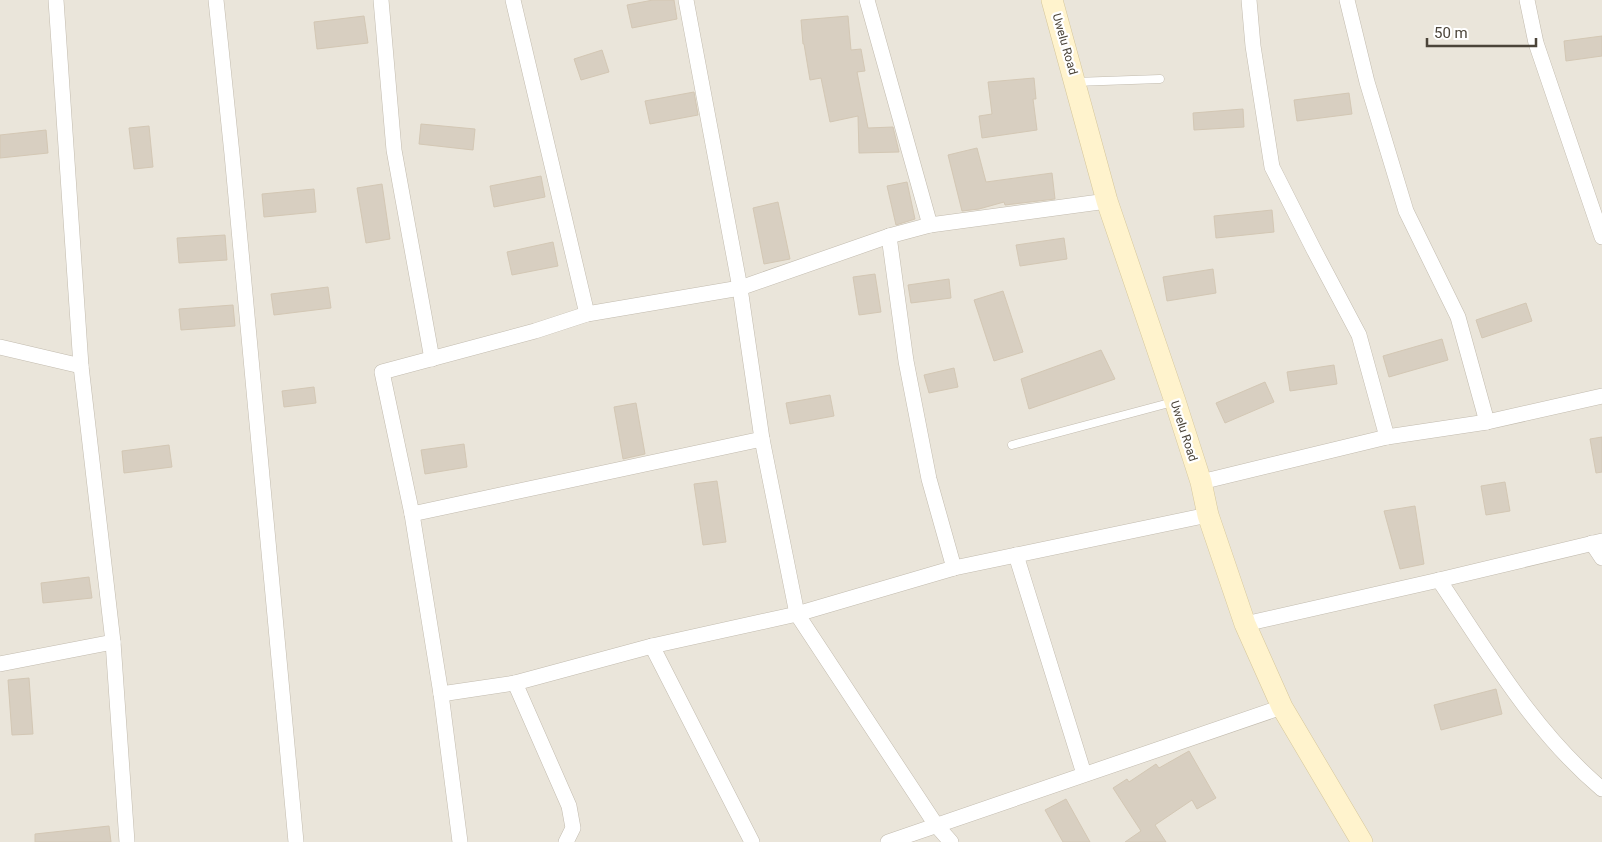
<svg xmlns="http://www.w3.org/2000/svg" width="1602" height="842" font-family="Roboto,sans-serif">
<rect width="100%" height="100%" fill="#f6f3ec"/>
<rect fill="#eae5da" x="0" y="0" width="1602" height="842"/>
<g fill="#d8cfc1" stroke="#d3c7b4">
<path d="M653,0h21l3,19 -45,9 -5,-23z"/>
<path d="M364,16l4,27 -51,6 -3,-27z"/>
<path d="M848,16l3,34 10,-1 4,22 -8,1 11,56 25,-1 6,25 -40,1 -1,-37 -28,6 -9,-44 -11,2 -6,-36h-1l-2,-24z"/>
<path d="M1602,36v20l-36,5 -2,-20z"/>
<path d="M602,50l7,22 -28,8 -7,-21z"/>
<path d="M1034,78l2,21h-3l4,31 -55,8 -3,-22 13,-2 -4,-32z"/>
<path d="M694,92l4,23 -48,9 -5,-23z"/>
<path d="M1349,93l3,21 -55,7 -3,-21z"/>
<path d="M1243,109l1,18 -50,3 -1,-17z"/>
<path d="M421,124l54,5 -2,21 -54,-6z"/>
<path d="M149,126l4,41 -19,2 -5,-41z"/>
<path d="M46,130l2,23 -48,5v-23z"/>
<path d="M977,148l9,34 66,-9 3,26 -50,6 -1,-3 -25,7 -17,2 -14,-56z"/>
<path d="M541,176l4,21 -51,10 -4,-21z"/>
<path d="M907,182l8,37 -19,6 -9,-39z"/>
<path d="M382,184l8,55 -24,4 -9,-55z"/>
<path d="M314,189l2,23 -52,5 -2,-23z"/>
<path d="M778,202l12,57 -26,5 -11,-56z"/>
<path d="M1272,210l2,22 -58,6 -2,-22z"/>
<path d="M225,235l2,25 -48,3 -2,-25z"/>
<path d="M1064,238l3,21 -47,7 -4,-21z"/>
<path d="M553,242l5,24 -46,9 -5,-23z"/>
<path d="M1213,269l3,24 -49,8 -4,-24z"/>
<path d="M875,274l6,38 -22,3 -6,-38z"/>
<path d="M949,279l2,19 -40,5 -3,-18z"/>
<path d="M328,287l3,21 -57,7 -3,-21z"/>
<path d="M1003,291l20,61 -29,9 -20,-61z"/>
<path d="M1526,303l6,18 -50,17 -6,-18z"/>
<path d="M233,305l2,21 -54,4 -2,-21z"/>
<path d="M1442,339l6,21 -59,17 -6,-21z"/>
<path d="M1101,350l14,29 -86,30 -8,-30z"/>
<path d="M1334,365l3,19 -47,7 -3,-19z"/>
<path d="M954,368l4,19 -29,6 -5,-18z"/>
<path d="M1265,382l9,20 -49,21 -9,-20z"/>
<path d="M314,387l2,16 -32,4 -2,-16z"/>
<path d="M830,395l4,21 -44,8 -4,-21z"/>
<path d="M636,403l9,51 -22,5 -9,-52z"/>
<path d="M1602,437v35l-6,1 -6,-34z"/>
<path d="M464,444l3,23 -42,7 -4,-24z"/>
<path d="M169,445l3,22 -48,6 -2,-22z"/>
<path d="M717,481l9,61 -23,3 -9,-61z"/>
<path d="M1505,482l5,29 -24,4 -5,-29z"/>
<path d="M1415,506l9,58 -24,5 -16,-58z"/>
<path d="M89,577l3,21 -49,5 -2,-20z"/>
<path d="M29,678l4,56 -21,1 -4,-55z"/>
<path d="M1496,689l6,25 -61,16 -7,-25z"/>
<path d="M1189,751l27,47 -19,11 -5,-9 -37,25 11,17h-41l16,-11 -28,-43 14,-9 2,3 27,-18 3,4z"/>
<path d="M1066,799l24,43h-27l-18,-32z"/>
<path d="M109,826l2,16h-76v-8z"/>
</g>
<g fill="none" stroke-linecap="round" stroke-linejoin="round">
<defs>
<g id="lane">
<path d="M1075,82l85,-3"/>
<path d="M1012,445l161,-43"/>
</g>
<g id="street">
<path d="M56,0l25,366 32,276 14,200"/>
<path d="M216,0l16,154 64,688"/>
<path d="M381,0l13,150 38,209"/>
<path d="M513,0l74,314"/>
<path d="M686,0l54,288 22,151 35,175 139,211 15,17"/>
<path d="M867,0l63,225"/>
<path d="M1249,0l4,46 19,121 42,83 45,85 28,102"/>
<path d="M1347,0l20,82 39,129 52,106 29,105"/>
<path d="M1527,0l9,43 66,194"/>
<path d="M889,236l17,125 23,118 25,89"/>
<path d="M0,347l81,19"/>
<path d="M1201,482l186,-45 100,-15 115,-26"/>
<path d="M412,514l350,-75"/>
<path d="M1592,543l10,15"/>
<path d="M1016,555l68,219"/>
<path d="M1439,580c49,73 95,152 163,209"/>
<path d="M1245,624l194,-44 163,-39"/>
<path d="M652,646l100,196"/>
<path d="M0,664l113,-22"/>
<path d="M515,683l54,123 4,22 -7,14"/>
<path d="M441,694l74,-11 137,-37 145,-32 157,-46 254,-53"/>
<path d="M460,842l-19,-148 -29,-180 -30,-142 153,-41 52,-17 153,-26 149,-52 41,-11 177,-24"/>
<path d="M888,842l394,-135"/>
</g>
<path id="secondary" d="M1052,0l55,201 68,200 26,81 7,33 37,109 37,83 80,135"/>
</defs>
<use href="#lane" stroke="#c2bbae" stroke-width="9"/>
<use href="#street" stroke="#c2bbae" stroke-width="16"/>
<use href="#secondary" stroke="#d6c79b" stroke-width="22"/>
<use href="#lane" stroke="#fff" stroke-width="8"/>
<use href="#street" stroke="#fff" stroke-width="15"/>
<use href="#secondary" stroke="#fff3cd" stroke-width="21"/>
</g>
<g text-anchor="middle" stroke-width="4.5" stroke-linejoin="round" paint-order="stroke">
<g font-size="12" fill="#4b4439" stroke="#fff">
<text transform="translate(1065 44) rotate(74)" y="4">Uwelu Road</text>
<text transform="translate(1184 431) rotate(72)" y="4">Uwelu Road</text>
</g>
</g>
<path d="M1427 38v8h109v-8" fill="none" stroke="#4b4439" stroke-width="2.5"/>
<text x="1434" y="38" font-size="15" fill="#4b4439" stroke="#ffffff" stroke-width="4" paint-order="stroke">50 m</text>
</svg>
